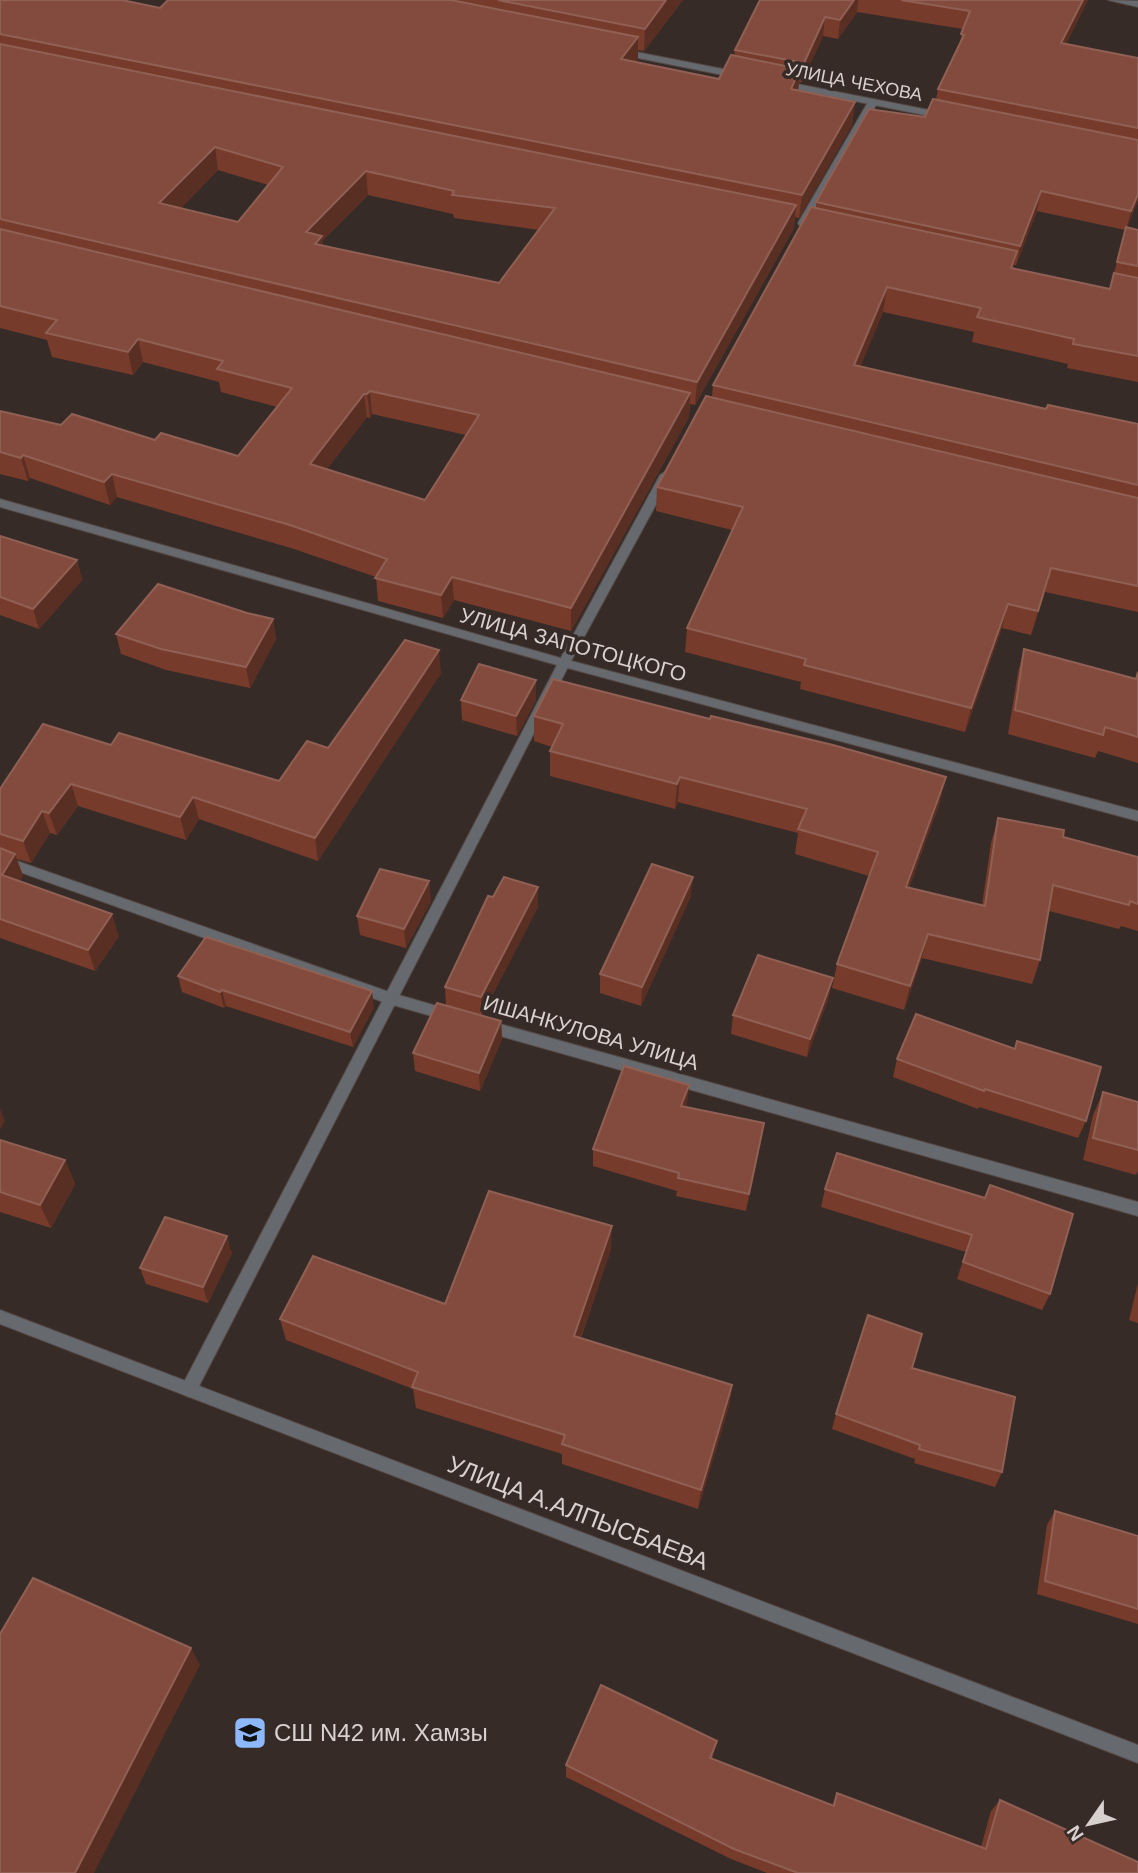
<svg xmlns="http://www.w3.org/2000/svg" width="1138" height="1873" font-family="Arial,sans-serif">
<rect width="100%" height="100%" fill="#372b27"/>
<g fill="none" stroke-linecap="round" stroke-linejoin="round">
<defs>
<g id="service">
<path d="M873,99l5,3 -70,121 -9,2 -1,-2 70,-121z"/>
<path d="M666,471l6,4 -102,188 -375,731 -6,3 -6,-3 -2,-5 2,-5 375,-721 102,-188z"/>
</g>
<g id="minor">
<path d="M1108,0l30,1v6z"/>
<path d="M621,49l117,23 5,3 -5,3 -120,-24 -2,-2z"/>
<path d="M782,81l162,32 5,3 -5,3 -165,-33 -2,-2z"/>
<path d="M0,499l564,160 574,152v10l-574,-154 -564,-160z"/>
<path d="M0,855l392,138 62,18 2,4 -2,4 -5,2 -63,-18 -386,-138z"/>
<path d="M486,1020l652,182v14l-652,-184 -5,-2 -2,-4 2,-4z"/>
</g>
<path id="tertiary" d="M0,1310l1138,435v18l-1138,-439z"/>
</defs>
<use href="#service" stroke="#544945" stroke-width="2"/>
<use href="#minor" stroke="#544945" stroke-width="2"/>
<use href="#tertiary" stroke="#544945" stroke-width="2"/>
<use href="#service" fill="#66696e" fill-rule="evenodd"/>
<use href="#minor" fill="#66696e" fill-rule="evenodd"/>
<use href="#tertiary" fill="#66696e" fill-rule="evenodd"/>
</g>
<g fill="#773b2c" fill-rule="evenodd">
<path d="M0,0l160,8 8,-8h515l-39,51 -6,-1v10l-2,2 83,17 15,-23 1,-6 25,-50h328l-22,44 72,14v142l-11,28 11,2v152l-71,-14 1,-4 -96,-22 2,-10 -91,-20 -23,55 186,42 92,15v188l-93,-20 -14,43 -29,-7 -37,104 -165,-43 1,-7 -116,-30 2,-24 45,-98 -76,-19 1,-24 55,-90 1,-12 103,-177v-6l109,-85 11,-17 2,-11 21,-43 4,-17 -106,-17 -19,27 -15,-3 -21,46h-3l-1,9 57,11 -3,23 -53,93 -4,-1 -1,11 -99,177 -5,-1 -1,13 -118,214 -117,-31 -11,18 -65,-17 -2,-24 -82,-28 -177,-52 -7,8 -80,-27 -2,3 -28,-7v-63l61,14 177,31 39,-49 -56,-15 -2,-10 -76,-20 -10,13 -81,-18 -5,-17 -47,-12zM218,170l50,15 -30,37 -57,-14zM368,195l85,19 1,4 85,12 -40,53 -176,-37 -1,-5zM1037,211l88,19 -15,59 -97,-21 1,-3h2zM372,414l94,21 -41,65 -98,-31 40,-52 3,1z"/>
<path d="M0,536l77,24 5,20 -43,49 -39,-14z"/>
<path d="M247,613l26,6 3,20 -26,49 -84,-18 -45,-16 -5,-20z"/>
<path d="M1024,649l112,30 2,-7v91l-40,-12 -3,7 -87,-24 10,-62z"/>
<path d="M441,673l-123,188 -119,-42 -13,21 -108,-34 -21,29 -7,-2 -19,30 -14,-4 6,17 -4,5 100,55 -24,35 -95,-33v-149l111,-44 168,36z"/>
<path d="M461,700h75l-19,36 -55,-16z"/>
<path d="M534,716l406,86 -31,86 73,17 9,-62 7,-25 140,39v74l-17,-5 -2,3 -70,-18 -9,49 -8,24 -110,-26 -18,52 -72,-22 5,-24 32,-88 -74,-22 3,-21 -120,-31 -3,7 -125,-33v-25l2,-4 -18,-6z"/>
<path d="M429,881l2,20 -25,47 -46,-13 -3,-19z"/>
<path d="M538,887v20l-56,108 19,6 1,18 -22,52 -65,-20 -2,-18 33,-48 -1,-18 48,-90z"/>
<path d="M691,896l-50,110 -41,-13v-19z"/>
<path d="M178,976l196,31 -21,40 -127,-41 -2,2 -42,-16z"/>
<path d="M829,997l-22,60 -76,-23 2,-19z"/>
<path d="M897,1059l189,62 -8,17 -99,-31 -1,2 -85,-32z"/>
<path d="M689,1085l-2,18 -1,4 75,33 -15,71 -70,-15 1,-5 -84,-25v-17z"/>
<path d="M1103,1092l35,10v69l-2,4 -53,-15 10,-45z"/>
<path d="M0,1140l65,20 10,24 -24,44 -51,-16z"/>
<path d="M825,1189l160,9 65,96 -8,16 -85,-31 9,-27 -145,-45z"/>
<path d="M611,1249l-30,89 151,47 -3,21 -31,103 -136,-45v-10l-146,-46 -3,-19 -127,-49 -6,-21 165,-15z"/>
<path d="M232,1253l-24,50 -62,-19 -6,-16z"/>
<path d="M1138,1283v40l-9,-3z"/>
<path d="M836,1414l166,58 -7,15 -81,-24 1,-4 -83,-30z"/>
<path d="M1055,1511l83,25v88l-101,-30 10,-69z"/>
<path d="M717,1741l-5,18 120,46 5,-12 144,54 10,-36 9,-11 138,73h-371l-36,-14 -165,-82v-12z"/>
</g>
<g fill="#592e23">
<path d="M666,0h17l-39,51 1,-22z"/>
<path d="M854,0h4l-1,12 -19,27 2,-19z"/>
<path d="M1083,0h5l-31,62 4,-19z"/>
<path d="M825,17l-2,19 -21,46 2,-19z"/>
<path d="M638,37v23l-17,22v-23z"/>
<path d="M800,69l-2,23 -7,-3z"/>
<path d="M855,102l-3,23 -53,93 3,-23z"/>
<path d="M215,147l3,23 -54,56 -5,-23z"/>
<path d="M366,171l2,24 -46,46 2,18 -18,-27z"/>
<path d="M1041,191l-4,20 -21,54 4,-19z"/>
<path d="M1138,194v6l-12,30 5,-19z"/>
<path d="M796,205l-2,23 -99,177 2,-23z"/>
<path d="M1017,251l-5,25 -1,-8z"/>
<path d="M887,287l-4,25 -32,78 3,-25z"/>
<path d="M138,339l5,23 -10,13 -5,-23z"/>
<path d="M370,391l2,23 -2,4 -3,-24z"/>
<path d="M690,393l-1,24 -118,214v-23z"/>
<path d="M364,394l3,23 -54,70 -3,-23z"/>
<path d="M23,455l7,23 -2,3 -7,-23z"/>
<path d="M112,474l5,23 -7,8 -6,-23z"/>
<path d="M77,560l5,20 -43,49 -6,-20z"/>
<path d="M1051,568l-6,24 -14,43 7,-24z"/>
<path d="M452,577l2,23 -11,18 -2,-23z"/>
<path d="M1008,604l-6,24 -37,104 6,-24z"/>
<path d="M273,619l3,20 -26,49 -4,-21z"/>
<path d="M439,650l2,23 -123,188 -3,-23z"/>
<path d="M536,680v20l-19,36 -1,-20z"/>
<path d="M680,777l-2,25 -3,7 2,-25z"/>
<path d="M946,777l-6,25 -40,110 6,-25z"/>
<path d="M71,784l7,22 -21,29 -8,-22z"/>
<path d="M193,797l6,22 -13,21 -6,-23z"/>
<path d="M42,811l8,22 -19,30 -8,-22z"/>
<path d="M15,854l8,22 -13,21 -8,-22z"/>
<path d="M693,877l-2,19 -50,110 1,-19z"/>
<path d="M429,881l2,20 -25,47 -2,-19z"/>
<path d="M538,887v20l-56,108 -1,-18z"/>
<path d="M112,914l7,22 -24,35 -7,-21z"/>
<path d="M928,934l-6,24 -18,52 6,-24z"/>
<path d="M833,978l-4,19 -22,60 3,-18z"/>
<path d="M222,990l4,16 -2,2 -4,-16z"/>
<path d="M372,991l2,16 -21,40 -3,-15z"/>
<path d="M501,1021l1,18 -22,52 -1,-18z"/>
<path d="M689,1085l-2,18 -7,21 1,-18z"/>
<path d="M0,1109l5,12 -5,9z"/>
<path d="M764,1123l-3,17 -15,71 3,-17z"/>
<path d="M65,1160l10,24 -24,44 -11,-23z"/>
<path d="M612,1226l-1,23 -37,108v-21z"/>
<path d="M227,1236l5,17 -24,50 -5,-16z"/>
<path d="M732,1385l-3,21 -31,103 3,-19z"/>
<path d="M191,1648l9,17 -106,208h-19z"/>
</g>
<g fill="#824b3e" stroke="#906054" stroke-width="2" fill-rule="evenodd">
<path d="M0,0h122l38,8 8,-8h283l187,37 -17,22 98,20 12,-24 69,14 -9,20 64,13 -53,93 -802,-161z"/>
<path d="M498,0h168l-21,29z"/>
<path d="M760,0h94l-14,20 -15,-3 -21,46 -69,-13z"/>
<path d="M901,0h182l-22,43 77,15v70l-200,-39 26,-54 -3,-1 9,-23z"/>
<path d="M0,44l796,161 -99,177 -697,-163zM215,147l68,20 -45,55 -79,-19zM366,171l88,20 -2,4 103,13 -56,75 -184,-39 7,-8 -16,-4z"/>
<path d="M933,99l205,41v54l-7,17 -90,-20 -21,55 -204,-44 53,-93 56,8z"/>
<path d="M811,207l206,44 -6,17 99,21 4,-16 24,5v78l-65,-12 1,-5 -97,-22 4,-9 -94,-21 -33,78 192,44 2,-4 90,19v61l-425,-100z"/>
<path d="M1126,227l12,3v36l-21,-4z"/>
<path d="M0,229l690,164 -119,215 -119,-31 -11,18 -66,-17 12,-19 -97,-34 -178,-51 -8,8 -81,-27 -2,3 -21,-6v-41l61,14 11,-11 83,26 6,-7 77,23 54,-68 -75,-19 6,-8 -85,-22 -10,13 -82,-19 11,-13 -57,-14zM370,391l109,24 -54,85 -115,-36 54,-70h3z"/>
<path d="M706,396l432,102v88l-87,-18 -13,43 -30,-7 -37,104 -167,-43 2,-6 -119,-31 56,-121 -86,-20z"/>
<path d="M0,536l77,24 -44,49 -33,-12z"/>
<path d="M158,584l89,29 26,6 -27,48 -85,-18 -45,-15z"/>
<path d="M405,640l34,10 -124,188 -122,-41 -13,20 -109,-33 -22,29 -7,-2 -19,30 -23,-7v-45l43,-65 68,21 8,-12 160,48 28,-40 21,7z"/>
<path d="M1024,649l112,30 2,-7v65l-33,-10 -2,8 -88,-25z"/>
<path d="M479,664l57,16 -20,36 -55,-16z"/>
<path d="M553,679l157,40 1,-3 122,29 113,32 -40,110 79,19 13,-88 66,12 -1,7 75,20v47l-8,-3 -1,4 -76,-20 -13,75 -112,-26 -18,52 -73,-22 41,-112 -80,-23 9,-20 -127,-32 -3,7 -127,-33 13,-27 -29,-8z"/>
<path d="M0,848l15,6 -13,21 110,39 -24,36 -88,-31z"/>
<path d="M652,864l41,13 -51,110 -42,-13z"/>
<path d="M380,869l49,12 -25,48 -47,-13z"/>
<path d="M504,877l34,10 -57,110 -36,-10 43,-91 5,1z"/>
<path d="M206,937l166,54 -22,41 -128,-42 -2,2 -42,-16z"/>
<path d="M758,955l75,23 -23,61 -77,-24z"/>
<path d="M437,1003l64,18 -22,52 -66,-20z"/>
<path d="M916,1014l99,35 2,-8 84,26 -15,54 -101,-32 -1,2 -87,-32z"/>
<path d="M624,1066l65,19 -8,21 83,17 -15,71 -71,-16 1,-5 -86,-24z"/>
<path d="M1103,1092l35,10v48l-45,-12z"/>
<path d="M0,1140l65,20 -25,45 -40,-13z"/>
<path d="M837,1153l148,45 5,-13 83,29 -23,80 -87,-32 9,-27 -147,-46z"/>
<path d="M489,1191l123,35 -38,110 158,49 -31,105 -139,-46 3,-9 -153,-48 6,-15 -138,-53 33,-63 132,48z"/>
<path d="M165,1217l62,19 -24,51 -63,-19z"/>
<path d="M868,1315l54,19 -10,34 103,29 -13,75 -83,-23 1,-4 -84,-31z"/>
<path d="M1055,1511l83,25v73l-93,-28z"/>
<path d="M33,1578l158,70 -116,225h-75v-239z"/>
<path d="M601,1685l116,56 -7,17 124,48 3,-13 149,56 14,-49 138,62v11h-340l-64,-24 -168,-84z"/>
</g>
<defs>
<symbol id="school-square" viewBox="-11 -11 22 22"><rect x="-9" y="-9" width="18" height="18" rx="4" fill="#8eb8fd" stroke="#372b27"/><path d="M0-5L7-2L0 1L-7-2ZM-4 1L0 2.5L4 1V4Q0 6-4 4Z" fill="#111"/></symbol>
</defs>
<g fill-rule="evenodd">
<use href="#school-square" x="231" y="1714" width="38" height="38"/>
</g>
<g text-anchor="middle" stroke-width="7" stroke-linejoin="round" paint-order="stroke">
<g font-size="18" fill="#d9d1cf" stroke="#372b27">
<text transform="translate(854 82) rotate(11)" y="6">УЛИЦА ЧЕХОВА</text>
</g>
<g font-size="21" fill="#d9d1cf" stroke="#372b27">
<text transform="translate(573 645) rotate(15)" y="7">УЛИЦА ЗАПОТОЦКОГО</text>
<text transform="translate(591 1033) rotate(16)" y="7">ИШАНКУЛОВА УЛИЦА</text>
</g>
<g font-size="24" fill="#d9d1cf" stroke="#372b27">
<text transform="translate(578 1513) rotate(21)" y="8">УЛИЦА А.АЛПЫСБАЕВА</text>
</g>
<g font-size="24" fill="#d9d1cf" stroke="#372b27" text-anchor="start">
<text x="274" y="1741">СШ N42 им. Хамзы</text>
</g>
</g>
<g transform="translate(1089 1824) rotate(236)" stroke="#372b27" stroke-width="5" paint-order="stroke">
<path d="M0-5L12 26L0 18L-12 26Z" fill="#d9d1cf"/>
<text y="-10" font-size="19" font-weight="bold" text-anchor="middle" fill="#d9d1cf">N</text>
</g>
</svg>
